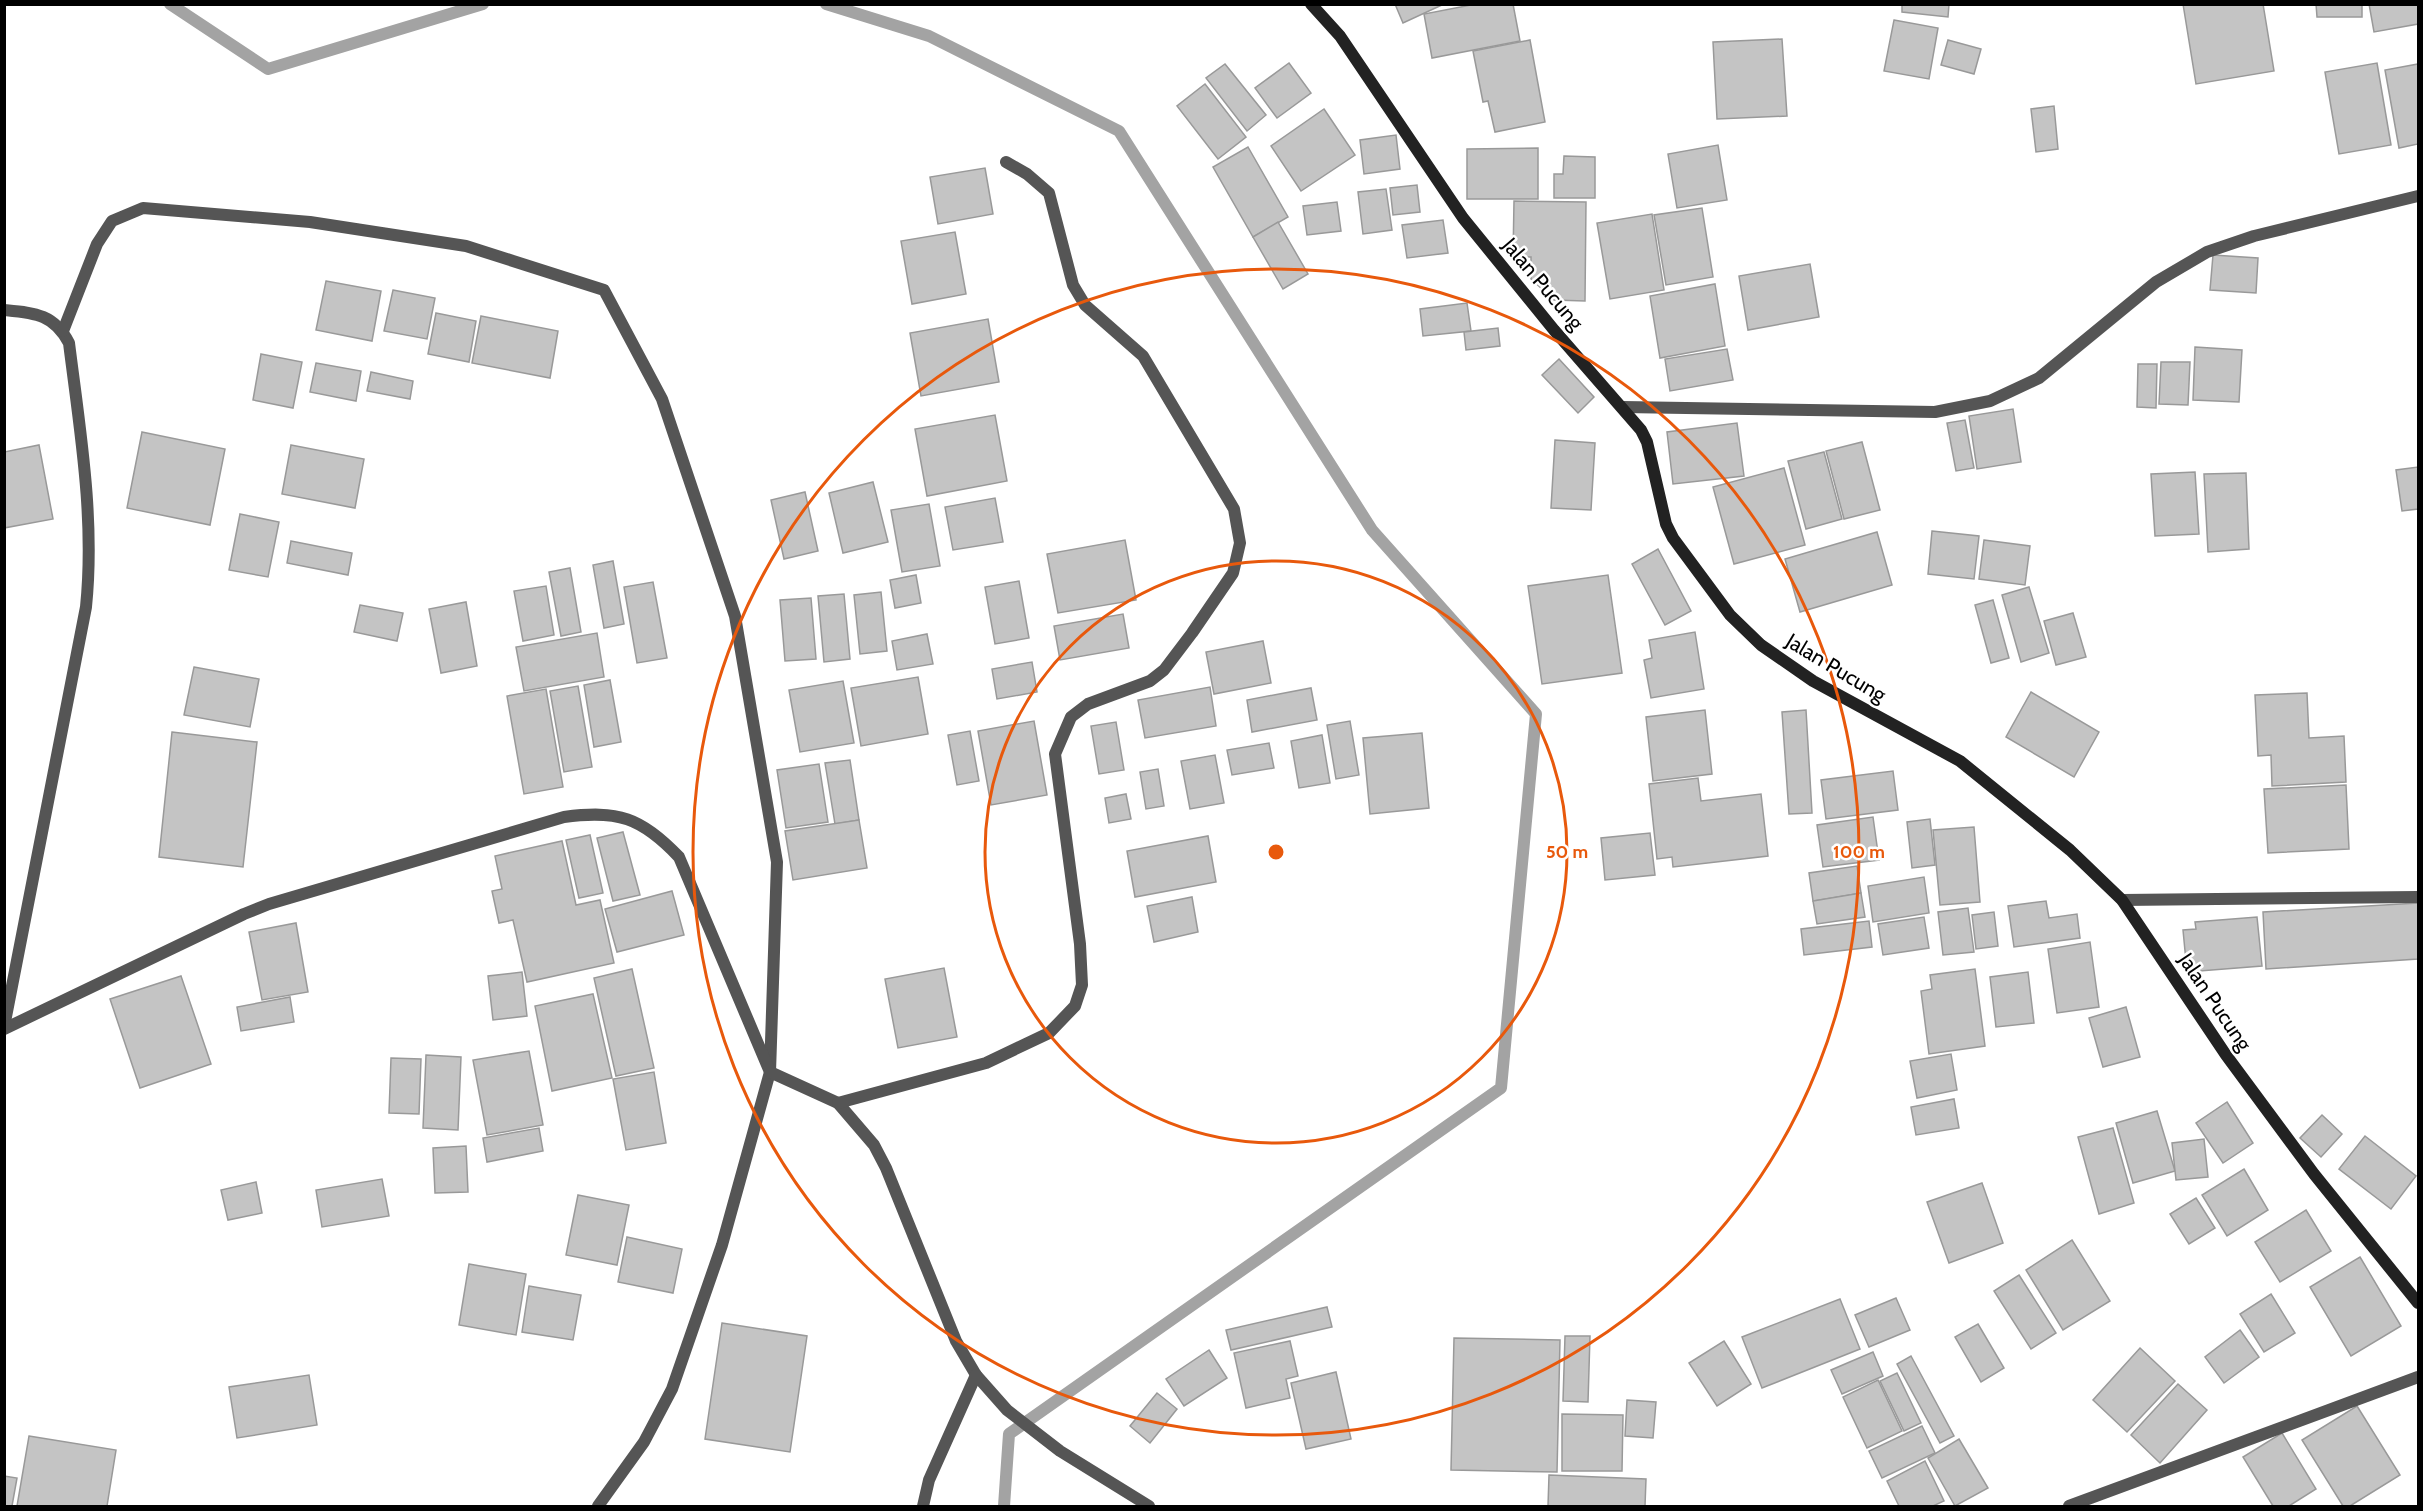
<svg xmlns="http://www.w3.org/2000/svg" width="2423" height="1511" font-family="Cabin,sans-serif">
<rect width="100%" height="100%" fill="#fff"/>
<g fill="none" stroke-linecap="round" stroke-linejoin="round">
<g stroke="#a3a3a3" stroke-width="12">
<path d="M170,4l98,65 215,-65"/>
<path d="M826,4l103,32 190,95 253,399 164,184 -35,374 -492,346 -5,72"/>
</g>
</g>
<g fill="#c4c4c4" stroke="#999" stroke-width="1.5">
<path d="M1395,4h49l-41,19z"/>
<path d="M1476,4h37l7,37 -88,17 -8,-44z"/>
<path d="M1902,4h47l-1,13 -46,-5z"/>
<path d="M2183,4h80l11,67 -78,13z"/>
<path d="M2316,4h46v13h-45z"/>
<path d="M2369,4h49v20l-44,8z"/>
<path d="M1894,20l44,8 -9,51 -45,-8z"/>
<path d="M1782,39l5,77 -70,3 -4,-77z"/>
<path d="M1530,40l15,82 -50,10 -7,-31 -5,1 -10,-51z"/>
<path d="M1948,40l33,9 -7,25 -33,-9z"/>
<path d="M1289,63l22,30 -34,25 -22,-30z"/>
<path d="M2377,63l14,82 -52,9 -14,-82z"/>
<path d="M1225,64l41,51 -19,16 -41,-53z"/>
<path d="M2418,64v80l-19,4 -14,-78z"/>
<path d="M1205,84l41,53 -28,22 -41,-53z"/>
<path d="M2054,106l4,43 -22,3 -5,-43z"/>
<path d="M1324,109l31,46 -54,36 -30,-45z"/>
<path d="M1396,135l4,34 -36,5 -4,-34z"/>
<path d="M1718,145l9,55 -50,8 -9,-54z"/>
<path d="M1248,147l40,70 -35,20 -40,-70z"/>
<path d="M1538,148v51h-71v-50z"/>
<path d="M1564,156l31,1v41h-41v-24h9z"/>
<path d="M985,168l8,46 -55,10 -8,-47z"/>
<path d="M1417,185l3,27 -27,3 -3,-27z"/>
<path d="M1386,189l6,41 -29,4 -5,-42z"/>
<path d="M1514,201l72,1 -1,99 -31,-1 -23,-21v-22h-18z"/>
<path d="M1337,202l4,29 -34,4 -4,-29z"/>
<path d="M1702,208l11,69 -47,8 -12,-70z"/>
<path d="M1652,214l12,76 -54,9 -13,-76z"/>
<path d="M1443,220l5,33 -41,5 -5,-33z"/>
<path d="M1278,222l30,52 -25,15 -30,-52z"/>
<path d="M955,232l11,62 -54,10 -11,-63z"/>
<path d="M2213,255l45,3 -2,35 -46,-3z"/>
<path d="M1810,264l9,53 -71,13 -9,-54z"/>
<path d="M326,281l55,10 -9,50 -56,-11z"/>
<path d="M1715,284l10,62 -65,12 -10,-62z"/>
<path d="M393,290l42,8 -8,41 -43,-8z"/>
<path d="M1467,303l4,28 -48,5 -3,-27z"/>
<path d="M436,313l40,8 -7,41 -41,-8z"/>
<path d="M481,316l77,15 -8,47 -78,-15z"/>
<path d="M988,319l11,63 -78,14 -11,-63z"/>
<path d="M1498,328l2,18 -34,4 -2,-18z"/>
<path d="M2195,347l47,3 -3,52 -46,-2z"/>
<path d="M1727,349l6,31 -63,11 -5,-32z"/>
<path d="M261,354l41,8 -9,46 -40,-8z"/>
<path d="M1559,359l35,38 -16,16 -36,-38z"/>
<path d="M2161,362h29l-2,43 -29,-1z"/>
<path d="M316,363l45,8 -5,30 -46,-9z"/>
<path d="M2138,364h19l-1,44 -19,-1z"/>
<path d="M371,372l42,9 -3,18 -43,-8z"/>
<path d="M2013,409l8,53 -44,7 -8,-53z"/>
<path d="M995,415l12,66 -80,15 -12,-67z"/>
<path d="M1965,420l9,48 -18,3 -9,-48z"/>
<path d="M1737,423l7,53 -71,8 -6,-52z"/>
<path d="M142,432l83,17 -15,76 -83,-17z"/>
<path d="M1555,440l40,3 -4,67 -40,-2z"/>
<path d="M1862,442l18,68 -36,9 -18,-68z"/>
<path d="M39,445l14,74 -49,9v-76z"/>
<path d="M291,445l73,14 -9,49 -73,-14z"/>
<path d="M1824,452l18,67 -36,10 -18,-68z"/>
<path d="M2418,467v42l-16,2 -6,-41z"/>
<path d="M1784,468l21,77 -71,19 -21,-77z"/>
<path d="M2195,472l4,62 -44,2 -4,-62z"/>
<path d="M2246,473l3,76 -41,3 -4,-78z"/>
<path d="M873,482l15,60 -45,11 -14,-60z"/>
<path d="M805,492l13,59 -34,8 -13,-59z"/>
<path d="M995,498l8,44 -50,8 -8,-43z"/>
<path d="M929,504l11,62 -38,6 -11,-62z"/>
<path d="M240,514l39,8 -11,55 -39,-7z"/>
<path d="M1932,531l47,5 -5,43 -46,-5z"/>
<path d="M1877,532l15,53 -92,27 -15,-53z"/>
<path d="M1125,540l11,60 -78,13 -11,-59z"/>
<path d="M1984,540l46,6 -5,39 -46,-6z"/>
<path d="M291,541l61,12 -4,22 -61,-12z"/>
<path d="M1658,549l33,62 -26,14 -33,-61z"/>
<path d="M613,561l11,63 -20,4 -11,-63z"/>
<path d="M570,568l11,64 -20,4 -12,-64z"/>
<path d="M916,575l5,28 -26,5 -5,-28z"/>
<path d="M1608,575l14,98 -80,11 -14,-98z"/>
<path d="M1019,581l10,57 -34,6 -10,-57z"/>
<path d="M653,582l14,76 -30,5 -13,-76z"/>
<path d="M546,586l8,49 -31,6 -9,-50z"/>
<path d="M2029,587l20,66 -28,9 -19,-67z"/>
<path d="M881,592l6,59 -27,3 -6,-59z"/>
<path d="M844,594l6,65 -26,3 -6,-66z"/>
<path d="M811,598l5,61 -31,2 -5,-61z"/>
<path d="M1993,600l16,58 -18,5 -16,-58z"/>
<path d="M466,602l11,64 -36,7 -12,-64z"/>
<path d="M360,605l43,8 -6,28 -43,-9z"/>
<path d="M2073,613l13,44 -30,8 -12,-44z"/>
<path d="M1123,614l6,34 -69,12 -6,-34z"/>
<path d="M1695,632l9,57 -53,9 -7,-38 8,-2 -3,-18z"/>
<path d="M597,633l7,44 -80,14 -8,-44z"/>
<path d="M927,634l6,30 -36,6 -5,-29z"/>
<path d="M1263,641l8,42 -57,11 -8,-42z"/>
<path d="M1032,662l5,30 -40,7 -5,-30z"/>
<path d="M194,667l65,12 -9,48 -66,-12z"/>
<path d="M918,677l10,57 -67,12 -10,-58z"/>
<path d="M610,680l11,62 -27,5 -10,-62z"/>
<path d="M843,681l11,62 -54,9 -11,-62z"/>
<path d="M578,686l14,81 -28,5 -14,-81z"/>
<path d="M1210,687l6,39 -71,12 -7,-38z"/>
<path d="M1311,688l6,32 -65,12 -5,-32z"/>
<path d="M546,689l17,98 -39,7 -17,-98z"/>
<path d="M2031,692l68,40 -25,45 -68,-40z"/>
<path d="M2307,693l2,45 35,-2 2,46 -74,4 -1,-31 -13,1 -3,-61z"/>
<path d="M1705,710l7,64 -59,7 -7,-64z"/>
<path d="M1806,710l6,103 -23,1 -7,-102z"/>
<path d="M1034,721l13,74 -56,10 -13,-74z"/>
<path d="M1350,721l9,54 -23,4 -9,-54z"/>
<path d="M1116,722l8,48 -25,4 -8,-48z"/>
<path d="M970,731l9,50 -22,4 -9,-50z"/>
<path d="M172,732l85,10 -14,125 -84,-10z"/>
<path d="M1422,733l7,75 -59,6 -7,-76z"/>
<path d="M1322,735l8,48 -31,5 -8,-47z"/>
<path d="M1269,743l5,25 -42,7 -5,-25z"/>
<path d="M1215,755l9,48 -34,6 -9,-48z"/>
<path d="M850,760l9,60 -24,4 -10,-61z"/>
<path d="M819,764l9,58 -42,6 -9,-58z"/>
<path d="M1158,769l6,37 -18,3 -6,-37z"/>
<path d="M1893,771l5,39 -72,9 -5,-39z"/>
<path d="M1698,778l3,23 60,-7 7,62 -95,11 -1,-10 -15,2 -8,-75z"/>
<path d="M2346,785l3,64 -81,4 -4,-64z"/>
<path d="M1126,794l5,25 -22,4 -4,-25z"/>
<path d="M1873,817l6,43 -56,7 -6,-42z"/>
<path d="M1930,819l5,46 -23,3 -5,-46z"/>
<path d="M859,820l8,48 -74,12 -8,-49z"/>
<path d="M1974,827l6,75 -40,3 -7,-75z"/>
<path d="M623,832l17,63 -27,6 -16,-63z"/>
<path d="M1650,833l5,42 -50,5 -4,-42z"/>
<path d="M590,835l13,58 -24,5 -13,-58z"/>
<path d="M1208,836l8,46 -81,15 -8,-46z"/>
<path d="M562,841l14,64 24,-5 14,63 -87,19 -14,-62 -14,3 -7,-32 10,-2 -7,-33z"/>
<path d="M1857,866l4,27 -48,8 -4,-28z"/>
<path d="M1924,877l5,36 -56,9 -5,-36z"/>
<path d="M672,891l12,44 -67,17 -12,-43z"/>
<path d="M1861,893l4,24 -48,7 -4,-23z"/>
<path d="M1192,897l6,35 -44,10 -7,-36z"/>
<path d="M2046,901l3,17 28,-4 3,24 -66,9 -6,-41z"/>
<path d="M2418,903v56l-152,10 -3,-57z"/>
<path d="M1968,908l6,44 -31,3 -5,-43z"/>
<path d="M1994,912l4,34 -22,3 -4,-34z"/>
<path d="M1924,917l5,31 -46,7 -5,-31z"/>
<path d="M2257,917l5,49 -75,6 -4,-42 13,-1 -1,-7z"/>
<path d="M1869,921l3,26 -68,8 -3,-26z"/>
<path d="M296,923l12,69 -46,8 -13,-68z"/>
<path d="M2090,942l9,65 -42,6 -9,-64z"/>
<path d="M944,968l13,69 -59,11 -13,-69z"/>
<path d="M632,969l22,99 -38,8 -22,-98z"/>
<path d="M1975,969l10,77 -56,8 -8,-63 11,-2 -2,-14z"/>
<path d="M522,972l5,44 -34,4 -5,-44z"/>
<path d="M2028,972l6,51 -38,4 -6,-50z"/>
<path d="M181,976l30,88 -71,24 -30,-89z"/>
<path d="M593,994l19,84 -60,13 -17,-85z"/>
<path d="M290,997l4,25 -53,9 -4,-24z"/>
<path d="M2126,1007l14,50 -37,10 -14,-49z"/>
<path d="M529,1051l14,74 -56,10 -14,-75z"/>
<path d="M1951,1054l6,36 -40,8 -7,-37z"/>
<path d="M426,1055l35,2 -3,73 -35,-2z"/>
<path d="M391,1058l30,1 -2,55 -30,-1z"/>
<path d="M654,1072l12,71 -40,7 -13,-71z"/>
<path d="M1954,1099l5,29 -43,7 -5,-28z"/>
<path d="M2227,1102l26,41 -30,20 -27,-40z"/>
<path d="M2157,1111l18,60 -42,12 -17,-60z"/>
<path d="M2322,1115l20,19 -21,23 -21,-19z"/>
<path d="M539,1128l4,23 -56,11 -4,-24z"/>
<path d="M2113,1128l21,75 -35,11 -21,-77z"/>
<path d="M2365,1136l51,40 -25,33 -52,-40z"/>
<path d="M2204,1139l4,38 -32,3 -4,-37z"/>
<path d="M466,1146l2,46 -33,1 -2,-45z"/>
<path d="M2244,1169l24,41 -41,26 -25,-41z"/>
<path d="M382,1179l7,37 -67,11 -6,-37z"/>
<path d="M256,1182l6,31 -34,7 -7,-30z"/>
<path d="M1982,1183l21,60 -54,20 -22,-61z"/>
<path d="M578,1195l51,10 -12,60 -51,-10z"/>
<path d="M2196,1198l19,30 -26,16 -19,-30z"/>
<path d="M2306,1210l25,41 -51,31 -25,-40z"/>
<path d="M627,1237l55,12 -9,44 -55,-11z"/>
<path d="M2072,1240l38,61 -47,29 -37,-60z"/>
<path d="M2360,1257l41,69 -50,30 -41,-69z"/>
<path d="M469,1264l57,10 -10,61 -57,-10z"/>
<path d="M2019,1275l37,58 -25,16 -37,-58z"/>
<path d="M529,1286l52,9 -8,45 -51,-8z"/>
<path d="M2271,1294l24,39 -31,19 -24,-38z"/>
<path d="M1896,1298l14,32 -41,17 -14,-32z"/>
<path d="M1840,1299l20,50 -98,39 -20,-51z"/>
<path d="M1327,1307l5,20 -101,23 -5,-20z"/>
<path d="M722,1323l85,13 -17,116 -85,-13z"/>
<path d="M1978,1324l26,44 -23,14 -26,-45z"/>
<path d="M2240,1330l19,27 -35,26 -19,-26z"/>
<path d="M1565,1336h25l-2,66 -25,-1z"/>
<path d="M1454,1338l106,2 -3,132 -106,-2z"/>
<path d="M1290,1341l8,35 -12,3 4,19 -44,10 -12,-55z"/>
<path d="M1724,1341l27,43 -34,22 -28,-43z"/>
<path d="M2140,1348l35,33 -48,51 -34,-32z"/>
<path d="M1209,1350l18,28 -43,28 -18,-27z"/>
<path d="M1873,1352l10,24 -41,18 -11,-24z"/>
<path d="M1911,1356l43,80 -14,7 -43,-79z"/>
<path d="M1336,1372l15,67 -45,10 -15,-66z"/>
<path d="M1897,1373l24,50 -17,8 -24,-50z"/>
<path d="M309,1375l8,50 -80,13 -8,-51z"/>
<path d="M1878,1380l24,51 -35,17 -24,-51z"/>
<path d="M2178,1384l29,26 -47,53 -29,-28z"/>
<path d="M1157,1393l20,16 -27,34 -20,-17z"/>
<path d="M1627,1400l29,2 -3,36 -28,-2z"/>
<path d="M2357,1406l43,69 -50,31h-7l-41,-66z"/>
<path d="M1562,1414l61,1 -1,56h-60z"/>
<path d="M1922,1426l13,27 -53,25 -13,-27z"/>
<path d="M2282,1433l34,56 -27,17h-16l-30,-49z"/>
<path d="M29,1436l87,14 -9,56h-90z"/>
<path d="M1959,1439l29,49 -33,18 -27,-48z"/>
<path d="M1925,1461l19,40 -11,5h-34l-12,-25z"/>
<path d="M1549,1475l97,4 -1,27h-97z"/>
<path d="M4,1476l13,2 -5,28h-8z"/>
</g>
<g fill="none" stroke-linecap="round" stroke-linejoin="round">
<g stroke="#555" stroke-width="12">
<path d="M4,310c31,3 50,4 65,33 11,88 26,175 17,264l-82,420"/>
<path d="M63,331l34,-87 15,-23 31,-13 167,14 156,24 138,44 58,109 73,217 42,246 -7,210 -48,173 -50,144 -28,53 -46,64"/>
<path d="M1623,407l312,5 55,-11 49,-23 117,-96 51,-30 47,-16 164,-40"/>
<path d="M2122,900l296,-3"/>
<path d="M4,1029l240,-115 25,-10 295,-87c54,-7 77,0 115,40l91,215 68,31 36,42 12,23 70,173 20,34 31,35 53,41 89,55"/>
<path d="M838,1103l148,-40 63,-30 26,-27 7,-21 -2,-41 -25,-190 16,-37 17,-13 62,-23 14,-11 28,-37 41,-60 7,-30 -6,-34 -91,-153 -58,-51 -12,-20 -24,-92 -22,-19 -21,-12"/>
<path d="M923,1506l6,-26 47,-105"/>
<path d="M2069,1506l349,-129"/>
</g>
<path stroke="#222" stroke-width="12" d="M1311,4l29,32 123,182 91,112 87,100 6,12 19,82 7,14 57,77 31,30 52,36 147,80 110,89 52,50 104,155 88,119 104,129"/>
</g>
<g fill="none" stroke="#e8590c" stroke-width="3">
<circle cx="1276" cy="852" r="291"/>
<circle cx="1276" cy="852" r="583"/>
</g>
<g text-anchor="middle" stroke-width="5" stroke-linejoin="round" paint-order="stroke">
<g font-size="21" fill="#000" stroke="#fff">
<text transform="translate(1543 284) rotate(50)" y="7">Jalan Pucung</text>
<text transform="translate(1836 668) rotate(31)" y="7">Jalan Pucung</text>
<text transform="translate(2215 1002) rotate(56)" y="7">Jalan Pucung</text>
</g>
</g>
<circle cx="1276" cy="852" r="9" fill="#e8590c" stroke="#fff" stroke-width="3"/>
<g font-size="18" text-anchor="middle" font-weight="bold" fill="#e8590c" stroke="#fff" stroke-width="5" stroke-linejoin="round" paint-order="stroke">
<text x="1567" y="858">50 m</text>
<text x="1859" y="858">100 m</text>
</g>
<rect width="2423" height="1511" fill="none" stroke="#000000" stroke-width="12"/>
</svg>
